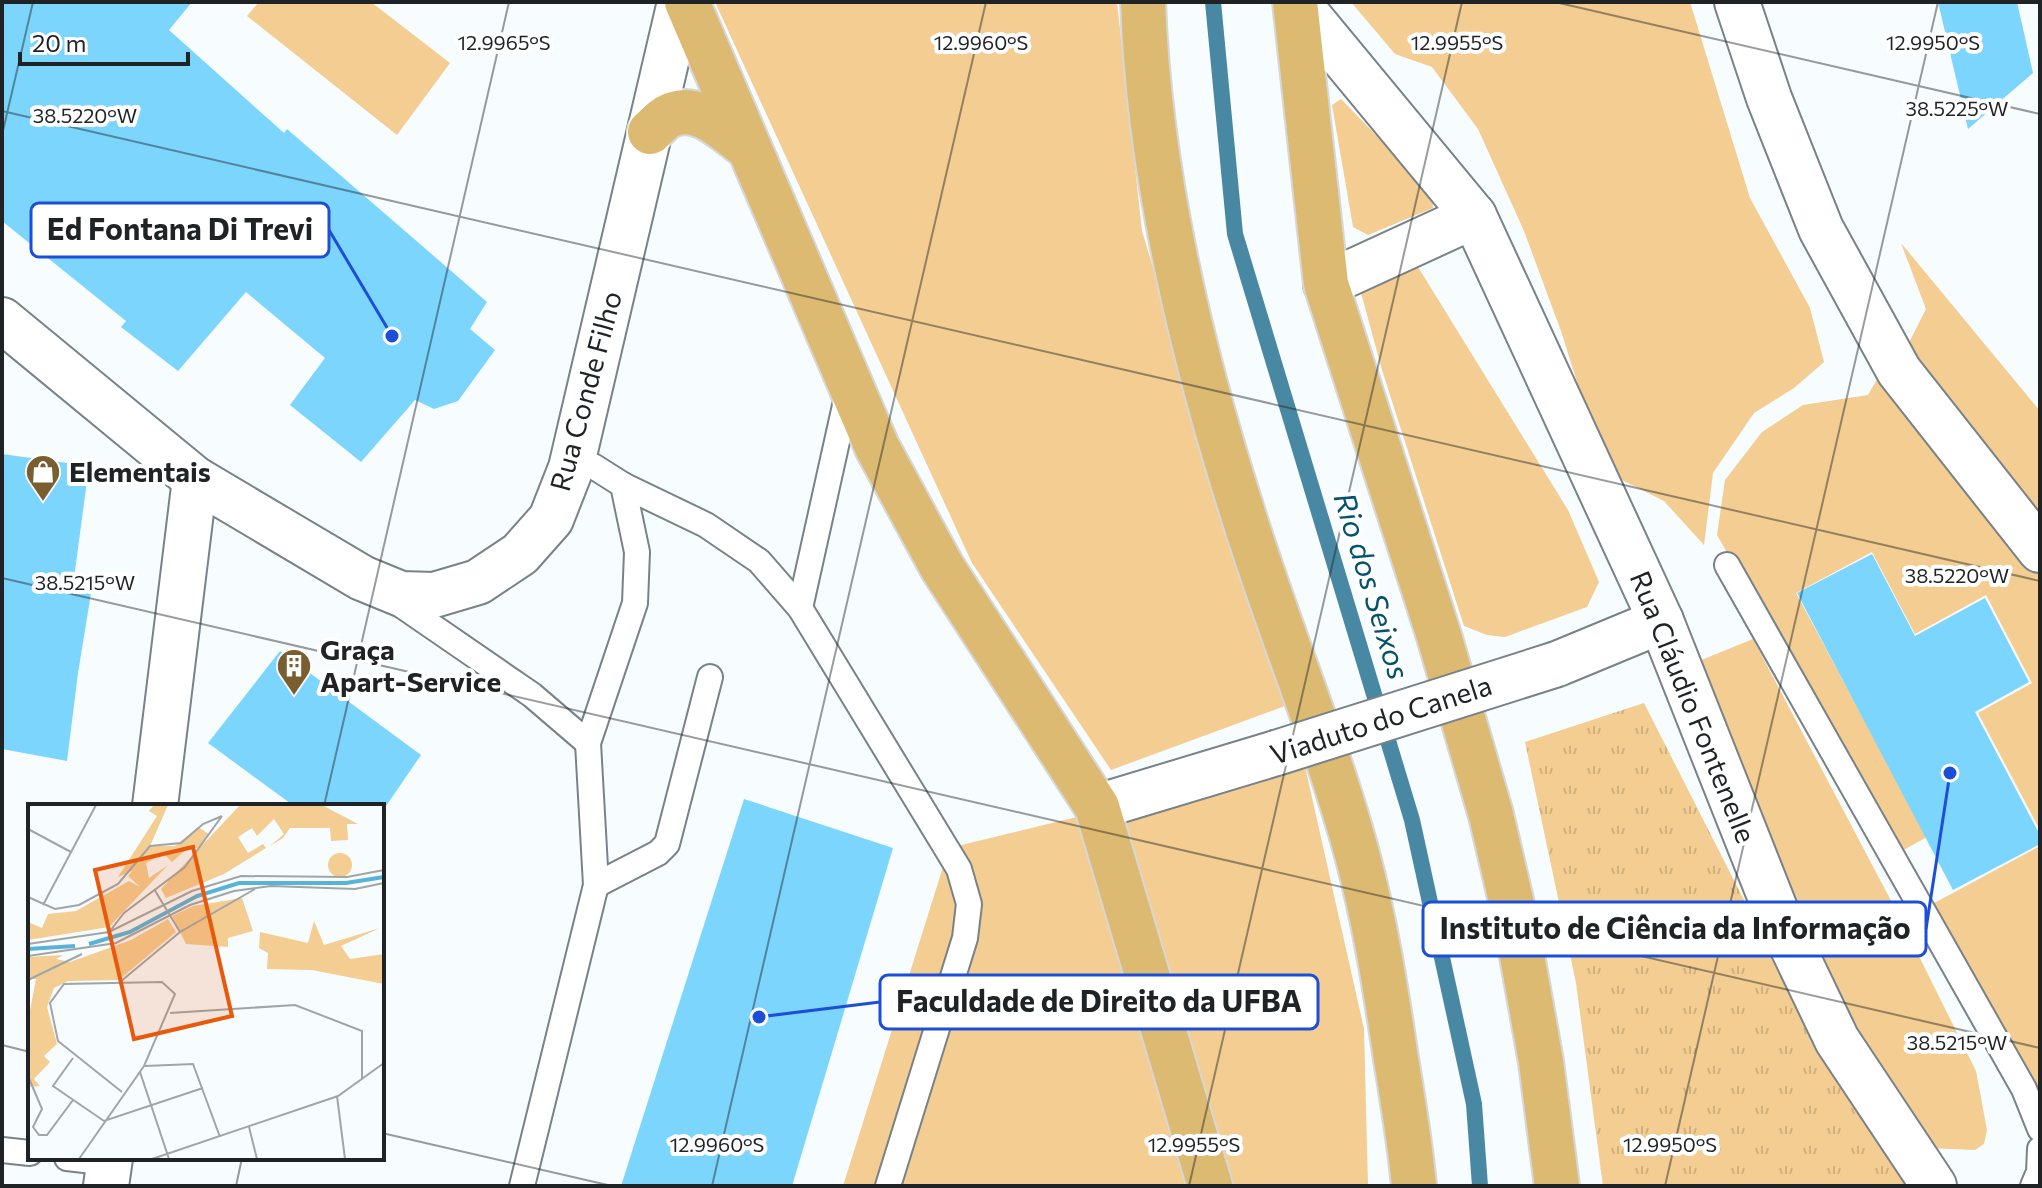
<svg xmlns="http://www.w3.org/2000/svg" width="2042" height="1188" font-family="Commissioner,sans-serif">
<defs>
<pattern id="park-tufts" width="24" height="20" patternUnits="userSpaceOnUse" patternTransform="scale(2)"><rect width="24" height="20" fill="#f3cd91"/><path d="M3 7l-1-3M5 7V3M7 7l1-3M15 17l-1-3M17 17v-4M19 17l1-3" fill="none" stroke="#d0b07d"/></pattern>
</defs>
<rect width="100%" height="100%" fill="#f7fcfe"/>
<g fill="#f3cd91">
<path d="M259,2h112l79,61 -53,72 -150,-119z"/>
<path d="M715,2h402l25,229 143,475 -174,64 -139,-207z"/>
<path d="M1351,2h339l60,196 60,110 14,54 -30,26 -40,25 -41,60 -9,72 -40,-44 -46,-23 -24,-42 -33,-105 -37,-100 -46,-102 -46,-62 -37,-13z"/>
<path d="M1341,99l91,94 1,15 -65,27 -15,-8 -21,-122z"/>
<path d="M1901,243l139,168v131l-141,-180 27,-53z"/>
<path d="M1401,266l17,1 150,243 31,72 -12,25 -82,30 -18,-2 -23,-9 -82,-256 -22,-81z"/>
<path d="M1884,367l156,193v270l-62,-117 54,-30 -46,-88 -71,39 -43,-82 -76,41 131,244 -29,16 -181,-318 8,-55 37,-48 41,-27 65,-10z"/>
<path d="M1753,639l145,275 78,157 11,59 -3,14 -9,6 -47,-2 -86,-123 -170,-353z"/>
<path d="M1304,762l60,267 4,157h-525l106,-338z"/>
<path d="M2040,846v253l-115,-191z"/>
</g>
<path fill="url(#park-tufts)" d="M1644,703l174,343 97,140h-312l-27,-203 -51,-241z"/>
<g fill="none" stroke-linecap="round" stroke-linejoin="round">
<path stroke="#4888a3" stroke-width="16" d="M1213,2l22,232 177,586 62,284 6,82"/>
</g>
<g fill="#7cd5fd">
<path d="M2,2h190l-23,28 115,103 3,-4 200,173 -17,27 25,21 -37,51 -24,8 -19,-9 -54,62 -71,-57 35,-47 -79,-66 -68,79 -57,-44 5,-6 -124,-100z"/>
<path d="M1938,2h79l16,71 -65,56z"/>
<path d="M2,454l87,12 -15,112 19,3 -15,92 -11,88 -65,-12z"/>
<path d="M1872,554l43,82 70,-38 44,84 -54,30 65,123v9l-87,46 -156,-297z"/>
<path d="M280,651l141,104 -35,51h-92l-86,-63z"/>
<path d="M744,799l149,49 -101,338h-171z"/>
</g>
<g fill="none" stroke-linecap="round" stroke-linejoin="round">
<defs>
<g id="service">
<path d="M623,485l83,40 53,36 41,47 159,261 10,35 -4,34 -77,248"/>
<path d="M1727,565l297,524 16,40"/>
<path d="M394,600l138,95 56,48"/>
<path d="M800,608l48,-216"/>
<path d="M596,885l62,-32 9,-9 43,-167"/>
<path d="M2,1150l28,3"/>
<path d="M67,1158l43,5"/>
<path d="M522,1186l74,-301 -8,-142 47,-140 2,-51 -14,-67 -30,-19 -22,2"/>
<path d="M2033,1186l6,-14 1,-23"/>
</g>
<g id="minor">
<path d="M1297,2l177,214 187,405 118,298 58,121 97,146"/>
<path d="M1737,2l32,96 52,131 78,142 141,179"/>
<path d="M1326,284l148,-68"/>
<path d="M2,320l193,159 167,99 39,16 33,1 44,-13 42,-28 31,-35 20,-51 109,-466"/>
<path d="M1557,664l104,-43"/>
<path d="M155,806l40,-327"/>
<path d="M1097,807l179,-54"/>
<path d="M106,1186l4,-28"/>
</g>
<g id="primary">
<path d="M687,2l190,445 65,120 155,240 113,379"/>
<path d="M1143,2c6,171 49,353 101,515 35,113 82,223 113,337 18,67 29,137 39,205 7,42 14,84 18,127"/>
<path d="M1295,2l31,282 113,352 52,179 25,107 25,140 16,124"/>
<path d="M650,132c6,-5 12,-13 19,-16 29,-15 57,16 79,31"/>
</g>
</defs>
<use href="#service" stroke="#788287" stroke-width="28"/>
<use href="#minor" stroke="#788287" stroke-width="48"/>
<use href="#primary" stroke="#d7d7d8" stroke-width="48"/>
<use href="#service" stroke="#fff" stroke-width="24"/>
<use href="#minor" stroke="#fff" stroke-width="44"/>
<use href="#primary" stroke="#ddba71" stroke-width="44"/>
<defs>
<path id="minor-bridge" d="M1276,753l281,-89"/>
</defs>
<use href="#minor-bridge" stroke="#788287" stroke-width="48" stroke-linecap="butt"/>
<use href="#minor-bridge" stroke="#fff" stroke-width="44"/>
</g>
<path fill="none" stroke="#1f2325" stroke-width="2" stroke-opacity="0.45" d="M1555,2l485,112M2,111l2038,470M2,135l31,-133M2,578l2038,470M324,806l185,-804M2,1045l28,7M382,1133l230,53M236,1186l6,-28M712,1186l274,-1184M1189,1186l273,-1184M1665,1186l273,-1184"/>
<defs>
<symbol id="shop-pin" viewBox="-11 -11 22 30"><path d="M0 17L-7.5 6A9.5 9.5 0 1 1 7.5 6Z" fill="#795e30" stroke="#fff"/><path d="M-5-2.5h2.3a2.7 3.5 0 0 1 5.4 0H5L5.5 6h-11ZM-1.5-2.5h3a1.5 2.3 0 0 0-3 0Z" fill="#fff"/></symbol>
<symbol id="building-pin" viewBox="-11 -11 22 30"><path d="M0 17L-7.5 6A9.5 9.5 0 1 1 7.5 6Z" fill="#795e30" stroke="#fff"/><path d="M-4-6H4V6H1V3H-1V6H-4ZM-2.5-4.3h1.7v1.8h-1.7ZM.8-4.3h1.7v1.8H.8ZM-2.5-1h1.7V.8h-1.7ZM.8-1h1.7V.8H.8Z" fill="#fff"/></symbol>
</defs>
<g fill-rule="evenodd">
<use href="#shop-pin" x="23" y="452" width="40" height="54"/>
<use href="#building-pin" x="274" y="646" width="40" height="54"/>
</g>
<g text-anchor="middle" stroke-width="8" stroke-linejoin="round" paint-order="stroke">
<g font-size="28" fill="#1f2325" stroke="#fff">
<text transform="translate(586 391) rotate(-75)" y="10">Rua Conde Filho</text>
<text transform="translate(1693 707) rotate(68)" y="10">Rua Cláudio Fontenelle</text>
<text transform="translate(1381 720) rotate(-18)" y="10">Viaduto do Canela</text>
</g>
<g font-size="28" font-weight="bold" fill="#1f2325" stroke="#fff" text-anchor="start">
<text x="69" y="482">Elementais</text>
<text x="320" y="660">Graça<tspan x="320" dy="32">Apart-Service</tspan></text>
</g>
<g font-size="30" font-style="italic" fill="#04536d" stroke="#fff">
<text transform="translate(1371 586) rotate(73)" y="10">Rio dos Seixos</text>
</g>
</g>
<g transform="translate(28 804)">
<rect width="356" height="356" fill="#f7fcfe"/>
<path d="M126,1h14l-18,41h25l23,-19 11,7 -8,14h-13l-16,14 -8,-8 -18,9 3,15 19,-13 -59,62 -81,13 2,-17 12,5 6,-14 28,-3 53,-30 11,6 -12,-11 4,-5 -14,6 39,-61 -8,-5zM300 61a12 12 0 1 1 24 0a12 12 0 1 1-24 0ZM214,94l11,33 -25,7v9l-42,-3 -14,-28 21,-10zM140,115l8,13 -57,48 -51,1 -14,7 -7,19 10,37 -13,12 6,6 -16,17 6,7 -12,1v-66l8,-42h-8v-22l35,-2 -7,4 14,3 61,-22zM286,117l10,24 56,-17 -39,18 9,13 34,-5v30l-72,-14 -45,-1 1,-16 -9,-5 1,-16 48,11z" fill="#f3cd91"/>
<path d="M212,1h82l36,19h-11l1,16 -17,1 -1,-13h-40l-7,10 -13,8 14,-12 -10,-15 -17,17 -5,-8 -14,9 10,16 15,-9 3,4 -42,26 -58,24 -5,-9z" fill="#f3cd91"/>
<path fill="none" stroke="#59b3d9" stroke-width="4" d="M61,140l41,-12 67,-36 42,-13h107l38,-6M0,145l47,-3"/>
<path fill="none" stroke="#a1a5a7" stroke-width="2" d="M0,25l43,23M126,85l26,43M0,93l27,12 24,-4 39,-21 32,-38 31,-3 22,-19 19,-8M15,101l53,-100M82,127l14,-18 61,-46 37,-51M0,140l81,-12 83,-41 49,-15 106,1 37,-7M0,152l88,-13 74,-38 44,-14 37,-5 84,3 29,-6M0,176l54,-26M92,178l60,-50 75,-43M142,209l125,-8 67,26v48M45,254l-20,28 51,35 99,-33M117,262l48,-2 27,73M112,268l29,87M0,272l14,33 -9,18 6,8h8l26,-35M309,292l8,63M221,323l8,32M51,355l65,-93 31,-72 -13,-12 -98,2 -14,19 8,38 64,51M124,355l186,-63 46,-33"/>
<path fill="#e8590c" fill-opacity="0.15" stroke="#e8590c" stroke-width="4" d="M165,43l39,169 -98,23 -39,-169z"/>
<rect width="356" height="356" fill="none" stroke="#1f2325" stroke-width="4"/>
</g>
<g font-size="20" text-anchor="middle" fill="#1f2325" stroke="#fff" stroke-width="8" stroke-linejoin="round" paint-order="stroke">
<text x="504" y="50">12.9965°S</text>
<text x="981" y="50">12.9960°S</text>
<text x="1457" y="50">12.9955°S</text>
<text x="1933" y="50">12.9950°S</text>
<text x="1957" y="116">38.5225°W</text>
<text x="85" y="123">38.5220°W</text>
<text x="1957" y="583">38.5220°W</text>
<text x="85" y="590">38.5215°W</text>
<text x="1957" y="1050">38.5215°W</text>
<text x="717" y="1152">12.9960°S</text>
<text x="1194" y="1152">12.9955°S</text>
<text x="1670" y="1152">12.9950°S</text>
</g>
<path fill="none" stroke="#1d4ed8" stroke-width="3" d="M392 336L329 230M1950 773L1926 929M759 1017L880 1002"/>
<g fill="#1d4ed8" stroke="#fff" stroke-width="3">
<circle cx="392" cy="336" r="8"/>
<circle cx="1950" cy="773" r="8"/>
<circle cx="759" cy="1017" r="8"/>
</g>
<g fill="#fff" stroke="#1d4ed8" stroke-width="3">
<rect x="31" y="203" width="298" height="54" rx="8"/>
<rect x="1423" y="902" width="503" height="54" rx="8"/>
<rect x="880" y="975" width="438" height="54" rx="8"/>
</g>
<g font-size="30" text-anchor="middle" font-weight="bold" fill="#1f2325">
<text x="180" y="240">Ed Fontana Di Trevi</text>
<text x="1675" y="939">Instituto de Ciência da Informação</text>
<text x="1099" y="1012">Faculdade de Direito da UFBA</text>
</g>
<rect width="2042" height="1188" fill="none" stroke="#1f2325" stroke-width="8"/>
<path d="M20 52v12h168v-12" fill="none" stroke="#1f2325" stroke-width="4"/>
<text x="32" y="52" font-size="24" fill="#1f2325" stroke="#ffffff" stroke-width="6" paint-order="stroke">20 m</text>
</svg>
